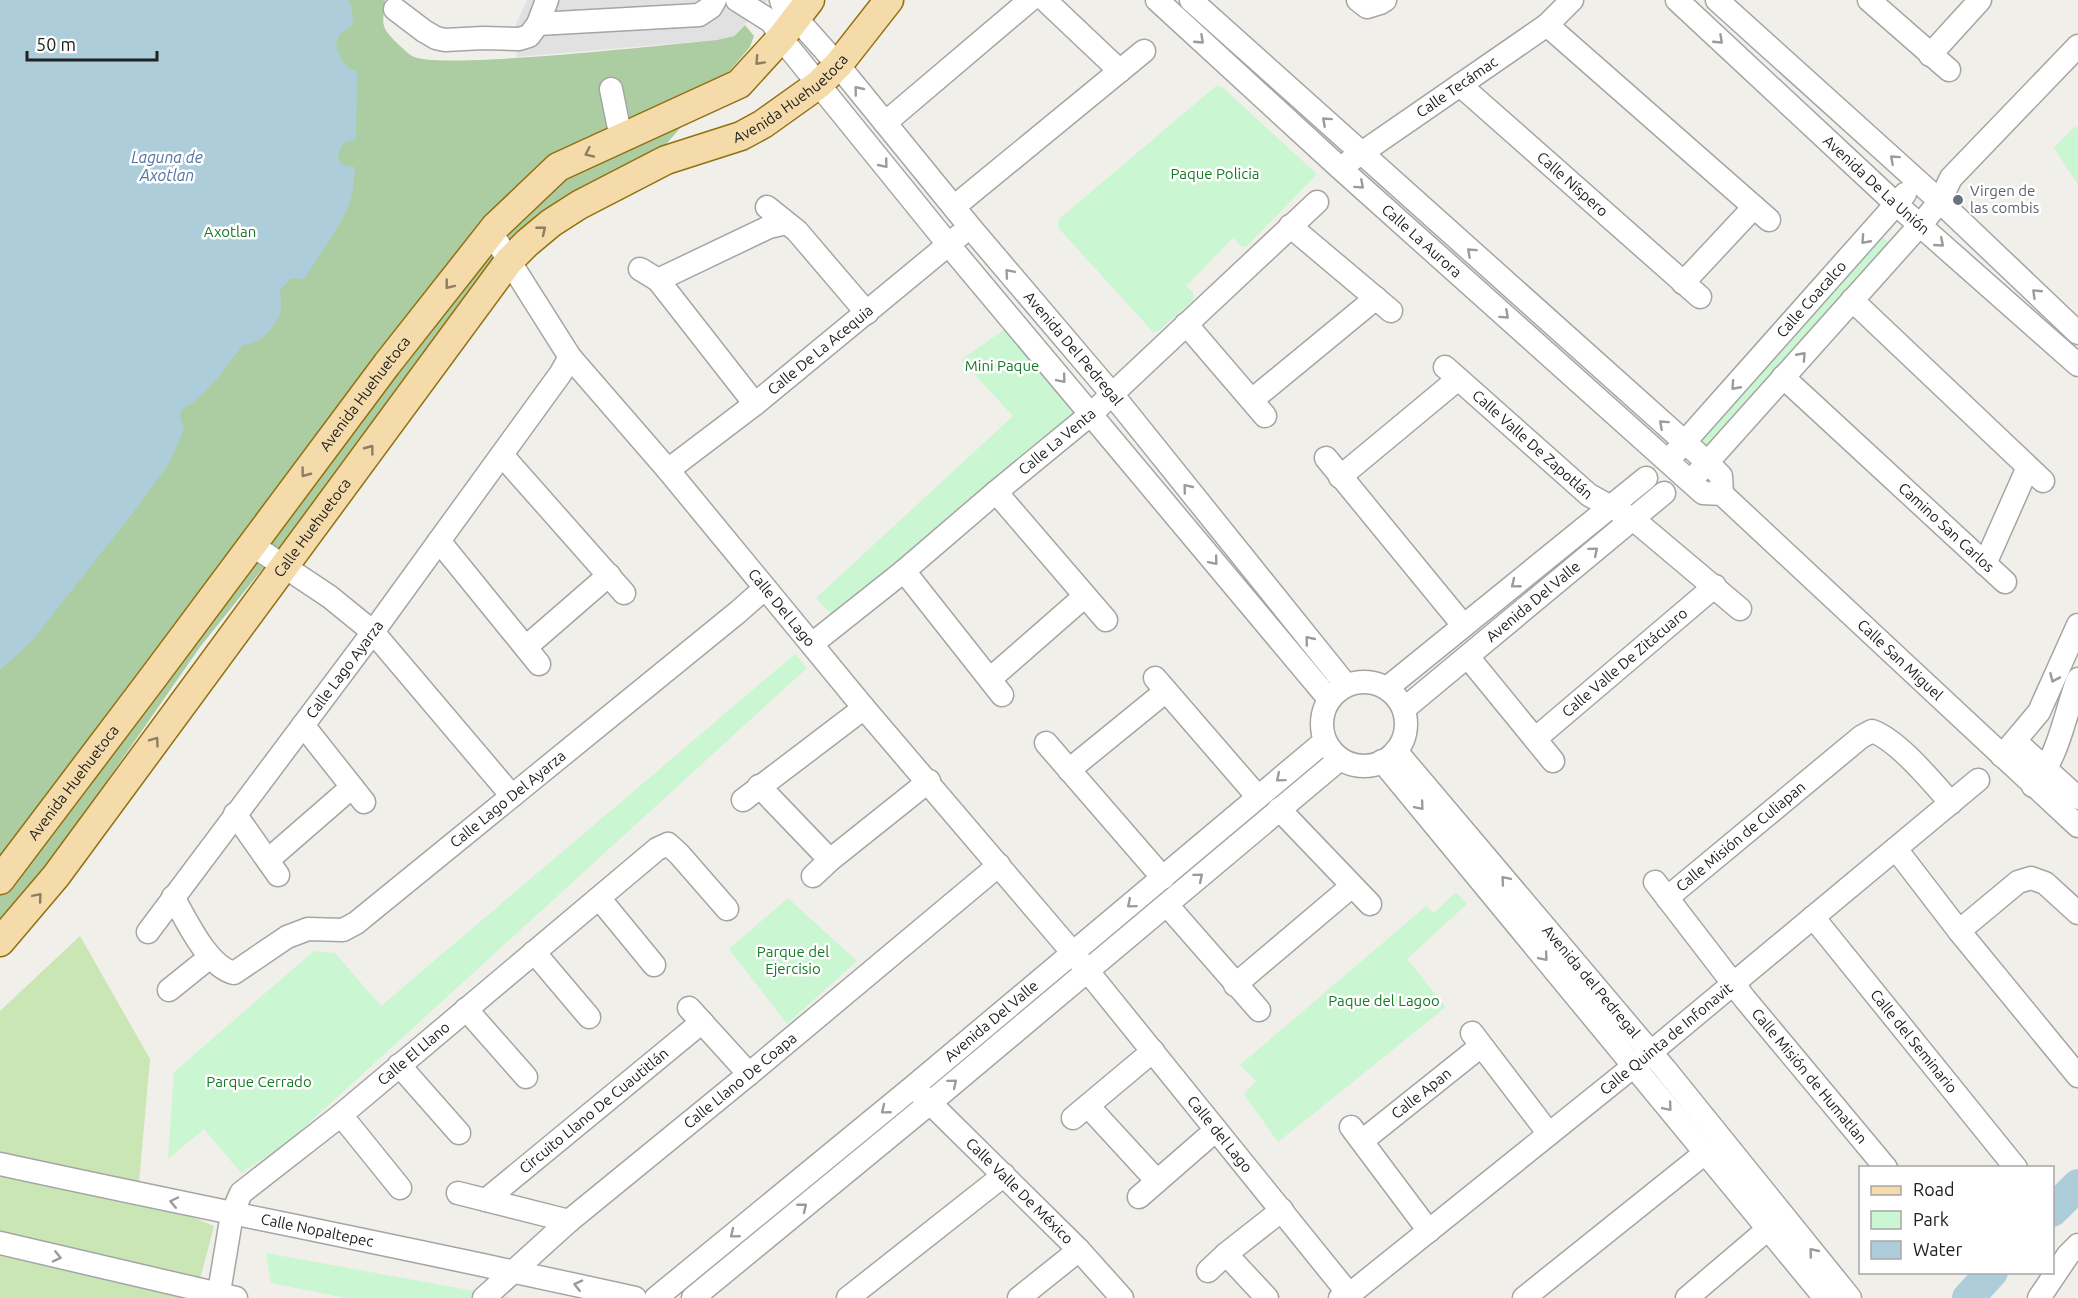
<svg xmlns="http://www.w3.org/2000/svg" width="2078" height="1298" font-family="Ubuntu,sans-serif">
<rect width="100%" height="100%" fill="#f1efe9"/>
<path fill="#c9e6b4" d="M80,936l70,123 -12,135 76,32 -19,72h-195v-287z"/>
<path fill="#abcda1" d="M0,0h385c-2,25 -6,26 13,44 5,4 9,9 14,12 23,15 261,-12 304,-16l18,-4 11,-11 9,11 -4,11 -88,102 -89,44 -241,289 -132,165 -127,183 -73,93z"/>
<g fill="#cbf6d2">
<path d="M1216,86l6,1 95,87 -71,73 -5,-1 -8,-8 -47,48 8,8 -1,6 -34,31 -6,1 -91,-100 -4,-6 1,-7z"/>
<path d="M2075,126l3,3v56l-24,-37z"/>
<path d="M1879,233l13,13 -187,206 -16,-9z"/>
<path d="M1005,329l70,84 -243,202 -16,-17 197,-182 -52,-56z"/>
<path d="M795,654l12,14 -520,475 -46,30 -37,-44 -36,30 6,-87 140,-121 21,2 46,53z"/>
<path d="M1456,892l11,12 -60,55 39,48 -168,135 -34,-48 12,-13 -16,-16 186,-159 8,7z"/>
<path d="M788,898l69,63 -70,63 -58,-75z"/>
<path d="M266,1253l247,45h-167l-75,-15z"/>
</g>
<path fill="#e1e1e1" d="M527,0h241l-34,36 -18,4 -199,17 -4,-26z"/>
<path fill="#adcddb" d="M0,0h348l4,9 1,16 -12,8 -5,9c2,15 7,24 21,30l-1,68 -10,1c-12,14 -11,25 9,26 -1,12 -1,26 -6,38 -11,26 -30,50 -45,74l-13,-1 -11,12c0,7 3,16 0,23 -6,16 -20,32 -37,32 -14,18 -39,55 -60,63l-3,8 4,13 -14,33 -35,48 -104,132 -31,28z"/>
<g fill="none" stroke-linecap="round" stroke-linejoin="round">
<g stroke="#adcddb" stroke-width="32">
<path d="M2052,1211l26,-26"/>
<path d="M1968,1298l24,-26"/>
</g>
<defs>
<g id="minor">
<path d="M547,0l-9,24 161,-9 12,-8 4,-7"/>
<path d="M737,0l35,22 9,16 167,206 381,455"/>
<path id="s1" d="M781,0l3,9 12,9 42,47 132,162 142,167 234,291"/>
<path d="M1045,0l75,71"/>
<path id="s2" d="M1157,0l183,168 363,325 19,1 356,332"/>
<path d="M1191,0l516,462 14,14 1,18"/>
<path d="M1358,0l9,7 13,-4 5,-3"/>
<path id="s3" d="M1677,0l220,205 181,160"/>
<path d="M1717,0l215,194 146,139"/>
<path d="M1869,0l80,70"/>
<path d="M395,9l29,22 12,7 9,2 38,-2 36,1 10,-3 9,-12"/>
<path d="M1547,25l222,195"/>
<path d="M1930,55l50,-55"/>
<path id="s4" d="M1460,85l240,212"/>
<path d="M611,89l10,49"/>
<path d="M885,123l145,-123"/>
<path id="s5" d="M1350,161l197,-136 25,-25"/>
<path d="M955,206l189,-155"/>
<path d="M767,207l30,24 70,82"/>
<path d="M1290,226l101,85"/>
<path id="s6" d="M491,232l79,125 98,113 196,238 209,245 279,345"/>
<path d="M640,269l18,11 97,124"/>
<path d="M658,280l111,-53 17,-4"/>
<path d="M1683,283l71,-76"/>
<path d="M1852,300l191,181"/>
<path d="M1186,324l79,92"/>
<path id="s7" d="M1445,367l144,128 44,24 107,90"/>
<path id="s8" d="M1783,377l222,205"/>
<path d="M1252,400l124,-102"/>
<path id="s9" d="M1674,454l231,-260"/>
<path d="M502,455l122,138"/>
<path d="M1326,458l137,167"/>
<path id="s10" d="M668,470l87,-66 205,-169"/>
<path d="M1697,474l230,-257 13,-16 11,-23 127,-132"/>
<path d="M1340,477l118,-98"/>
<path d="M996,492l110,128"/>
<path d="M439,541l100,123"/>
<path d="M252,545l78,52 43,35 139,164"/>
<path d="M1985,564l43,-97"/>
<path d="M904,571l98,124"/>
<path id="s11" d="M812,644l92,-73 92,-79 95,-78 226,-212"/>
<path d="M526,647l83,-72"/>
<path d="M1468,657l85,104"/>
<path d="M1155,678l103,119"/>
<path d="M990,679l95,-83"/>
<circle cx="1364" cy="724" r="42"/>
<path d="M1387,688l259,-210"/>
<path id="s12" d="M1404,709l260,-216"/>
<path d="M303,725l61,77"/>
<path id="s13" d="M1535,739l180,-153"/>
<path d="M2015,741l63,57"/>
<path d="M1046,743l117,135"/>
<path id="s14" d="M1396,751l269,318 185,229"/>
<path d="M2002,756l37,-44 39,-87"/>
<path d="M1382,761l443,537"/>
<path d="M1069,770l97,-79"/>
<path d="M759,786l71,74"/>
<path d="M2033,786c27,-31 31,-70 45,-107"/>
<path d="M743,800l121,-92"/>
<path d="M1279,809l91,95"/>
<path d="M235,814l43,61"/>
<path d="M1896,849l63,82 119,145"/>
<path d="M268,860l84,-73"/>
<path d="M813,876l17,-16 99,-79"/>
<path id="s15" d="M1655,882l90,117 141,169"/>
<path id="s16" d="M173,897c14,24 34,69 61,76l53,-36 21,-8 35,1 13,-7 382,-311 26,-23"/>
<path d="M599,898l55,67"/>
<path id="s17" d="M1667,898l194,-161 11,-6c26,9 60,51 79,72"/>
<path d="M1167,905l92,105"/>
<path id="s18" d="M1813,917l203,251"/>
<path d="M1959,931l59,-49 13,-4 14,5 33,30"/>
<path id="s19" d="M148,932l225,-300 188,-259 9,-16"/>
<path d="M534,952l55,65"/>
<path d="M1235,985l117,-99"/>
<path d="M169,990l41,-33"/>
<path d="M689,1008l60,66"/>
<path d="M466,1009l60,68"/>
<path d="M1472,1033l77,101"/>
<path d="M399,1065l60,68"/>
<path id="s20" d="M919,1092l160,158 43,48"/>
<path d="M1088,1106l69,75"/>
<path d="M341,1115l59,73"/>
<path d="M1073,1118l80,-67"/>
<path d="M1351,1127l78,104"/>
<path id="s21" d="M1362,1141l119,-95"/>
<path id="s22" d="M0,1164c211,46 424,87 635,134"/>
<path d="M458,1193l111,28"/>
<path d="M1139,1197l77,-67"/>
<path id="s23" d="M486,1200l216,-178"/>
<path d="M0,1243l236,55"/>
<path d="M1226,1254l41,44"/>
<path d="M1208,1271l18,-17 56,-44"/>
<path id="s24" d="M218,1298l14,-84 9,-21 100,-78 316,-266 11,-5 11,10 48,55"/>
<path id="s25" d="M484,1298l85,-77 180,-147 250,-209"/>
<path id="s26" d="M656,1298l257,-211 412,-346"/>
<path d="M693,1298l237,-195 410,-344"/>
<path d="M848,1298l156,-123"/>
<path d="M1019,1298l60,-48"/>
<path id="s27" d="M1340,1298l10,-4 300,-241 328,-273"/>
<path d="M1524,1298l181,-145"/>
<path d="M1687,1298l81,-69"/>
<path d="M2039,1298l29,-43 10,-10"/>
</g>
<g id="major">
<path id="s28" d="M0,880l155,-205 232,-311 108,-137 63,-60 181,-83 42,-46 29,-38"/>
<path id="s29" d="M0,942l56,-66 453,-615 18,-18 24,-20 28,-18 87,-45 75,-24 22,-12 56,-40 19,-19 51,-65"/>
</g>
</defs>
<use href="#minor" stroke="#a5a5a5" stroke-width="25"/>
<use href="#major" stroke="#92700c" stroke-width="31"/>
<use href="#minor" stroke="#fff" stroke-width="22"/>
<use href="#major" stroke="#f5daaa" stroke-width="28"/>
</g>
<defs><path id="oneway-chevron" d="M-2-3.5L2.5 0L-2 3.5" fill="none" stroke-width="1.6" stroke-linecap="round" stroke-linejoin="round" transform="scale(1.5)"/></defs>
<g stroke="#9b9b9b">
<use href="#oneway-chevron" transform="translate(1200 40) rotate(43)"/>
<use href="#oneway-chevron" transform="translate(1719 40) rotate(43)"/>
<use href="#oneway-chevron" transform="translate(858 90) rotate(-129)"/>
<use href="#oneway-chevron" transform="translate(1326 121) rotate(-138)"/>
<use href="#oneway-chevron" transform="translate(1894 159) rotate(-138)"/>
<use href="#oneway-chevron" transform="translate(884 164) rotate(51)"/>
<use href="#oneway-chevron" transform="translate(1360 185) rotate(42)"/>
<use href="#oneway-chevron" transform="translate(1865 240) rotate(132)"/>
<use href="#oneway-chevron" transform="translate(1940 243) rotate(41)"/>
<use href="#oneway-chevron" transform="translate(1471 252) rotate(-138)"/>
<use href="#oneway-chevron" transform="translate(1009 273) rotate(-130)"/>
<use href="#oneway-chevron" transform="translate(2036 293) rotate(-136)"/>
<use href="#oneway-chevron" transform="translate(1505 315) rotate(42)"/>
<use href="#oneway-chevron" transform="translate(1802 356) rotate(-48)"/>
<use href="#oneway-chevron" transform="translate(1062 379) rotate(50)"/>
<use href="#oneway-chevron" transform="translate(1735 386) rotate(132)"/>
<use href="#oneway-chevron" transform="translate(1663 424) rotate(-138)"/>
<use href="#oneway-chevron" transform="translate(1187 488) rotate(-129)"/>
<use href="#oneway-chevron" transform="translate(1594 551) rotate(-40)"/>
<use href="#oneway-chevron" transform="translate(1214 561) rotate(50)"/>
<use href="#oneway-chevron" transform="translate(1515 584) rotate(141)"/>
<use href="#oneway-chevron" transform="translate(1309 640) rotate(-129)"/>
<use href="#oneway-chevron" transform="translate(2054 678) rotate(114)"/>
<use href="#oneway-chevron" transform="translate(1280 778) rotate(140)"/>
<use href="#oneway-chevron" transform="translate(1420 806) rotate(50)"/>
<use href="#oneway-chevron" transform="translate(1199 877) rotate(-40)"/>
<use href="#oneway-chevron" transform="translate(1505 880) rotate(-130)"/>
<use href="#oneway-chevron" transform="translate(1131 904) rotate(140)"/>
<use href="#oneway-chevron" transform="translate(1544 957) rotate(50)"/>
<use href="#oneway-chevron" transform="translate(953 1083) rotate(-40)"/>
<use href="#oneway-chevron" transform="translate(1668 1107) rotate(50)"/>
<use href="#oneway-chevron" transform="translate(885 1110) rotate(141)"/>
<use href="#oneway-chevron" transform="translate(174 1202) rotate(-168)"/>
<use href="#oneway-chevron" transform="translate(803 1207) rotate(-39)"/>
<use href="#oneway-chevron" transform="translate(734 1234) rotate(141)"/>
<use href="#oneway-chevron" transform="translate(1813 1252) rotate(-129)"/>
<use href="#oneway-chevron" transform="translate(57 1257) rotate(13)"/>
<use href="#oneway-chevron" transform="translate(578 1285) rotate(-167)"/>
</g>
<g stroke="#8b7e66">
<use href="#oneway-chevron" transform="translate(759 61) rotate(133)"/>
<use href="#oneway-chevron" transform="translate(589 153) rotate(155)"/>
<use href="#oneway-chevron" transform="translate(542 230) rotate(-39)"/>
<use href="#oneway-chevron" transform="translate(449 285) rotate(128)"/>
<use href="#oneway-chevron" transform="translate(370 449) rotate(-53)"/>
<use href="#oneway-chevron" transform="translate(305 473) rotate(127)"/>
<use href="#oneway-chevron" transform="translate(155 741) rotate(-54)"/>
<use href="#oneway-chevron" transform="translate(38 897) rotate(-50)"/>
</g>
<circle fill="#6b7280" stroke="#fff" stroke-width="2" cx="1958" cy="200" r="6"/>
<g text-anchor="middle" stroke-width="5" stroke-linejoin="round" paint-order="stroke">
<g font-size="15" fill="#212121" stroke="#fff">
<text dy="5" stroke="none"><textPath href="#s5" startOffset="130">Calle Tecámac</textPath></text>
<text dy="5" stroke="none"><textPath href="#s29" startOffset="1179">Avenida Huehuetoca</textPath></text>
<text dy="5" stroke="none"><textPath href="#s4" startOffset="150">Calle Níspero</textPath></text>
<text dy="5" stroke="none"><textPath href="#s3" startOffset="272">Avenida De La Unión</textPath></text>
<text dy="5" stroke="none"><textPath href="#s2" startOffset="358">Calle La Aurora</textPath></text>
<text dy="5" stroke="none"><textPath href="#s9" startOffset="207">Calle Coacalco</textPath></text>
<text dy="5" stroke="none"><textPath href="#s1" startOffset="456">Avenida Del Pedregal</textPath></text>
<text dy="5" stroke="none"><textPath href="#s10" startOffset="194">Calle De La Acequia</textPath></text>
<text dy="5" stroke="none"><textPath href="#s28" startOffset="608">Avenida Huehuetoca</textPath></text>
<text dy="5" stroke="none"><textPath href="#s11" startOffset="318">Calle La Venta</textPath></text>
<text dy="5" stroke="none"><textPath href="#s7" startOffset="117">Calle Valle De Zapotlán</textPath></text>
<text dy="5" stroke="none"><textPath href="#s8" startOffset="222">Camino San Carlos</textPath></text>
<text dy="5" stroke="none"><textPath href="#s29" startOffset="519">Calle Huehuetoca</textPath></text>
<text dy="5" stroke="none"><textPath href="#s12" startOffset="168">Avenida Del Valle</textPath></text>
<text dy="5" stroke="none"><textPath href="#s6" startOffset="476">Calle Del Lago</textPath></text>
<text dy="5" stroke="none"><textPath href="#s2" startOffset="998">Calle San Miguel</textPath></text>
<text dy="5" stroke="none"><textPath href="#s13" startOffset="118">Calle Valle De Zitácuaro</textPath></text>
<text dy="5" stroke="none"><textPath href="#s19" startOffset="328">Calle Lago Ayarza</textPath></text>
<text dy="5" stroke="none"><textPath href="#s28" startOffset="122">Avenida Huehuetoca</textPath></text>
<text dy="5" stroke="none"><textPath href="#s16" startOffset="432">Calle Lago Del Ayarza</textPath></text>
<text dy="5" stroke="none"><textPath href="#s17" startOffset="96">Calle Misión de Culiapan</textPath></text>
<text dy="5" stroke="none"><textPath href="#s14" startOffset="302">Avenida del Pedregal</textPath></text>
<text dy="5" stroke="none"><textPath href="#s26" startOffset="435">Avenida Del Valle</textPath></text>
<text dy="5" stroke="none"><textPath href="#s27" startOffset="417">Calle Quinta de Infonavit</textPath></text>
<text dy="5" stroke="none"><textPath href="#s18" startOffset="160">Calle del Seminario</textPath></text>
<text dy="5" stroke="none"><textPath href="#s24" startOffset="330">Calle El Llano</textPath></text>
<text dy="5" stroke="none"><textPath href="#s15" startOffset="248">Calle Misión de Humatlan</textPath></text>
<text dy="5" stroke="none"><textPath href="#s25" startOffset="336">Calle Llano De Coapa</textPath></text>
<text dy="5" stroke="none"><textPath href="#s21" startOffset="76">Calle Apan</textPath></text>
<text dy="5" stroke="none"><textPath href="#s23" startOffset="140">Circuito Llano De Cuautitlán</textPath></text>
<text dy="5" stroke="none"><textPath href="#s6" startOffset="1161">Calle del Lago</textPath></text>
<text dy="5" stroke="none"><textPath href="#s20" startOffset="141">Calle Valle De México</textPath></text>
<text dy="5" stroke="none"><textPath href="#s22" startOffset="324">Calle Nopaltepec</textPath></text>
</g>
<g font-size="15" fill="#157a25" stroke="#fff">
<text x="1215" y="179">Paque Policia</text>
<text x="230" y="237">Axotlan</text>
<text x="1002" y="371">Mini Paque</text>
<text x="793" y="957">Parque del<tspan x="793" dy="17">Ejercisio</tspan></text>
<text x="1384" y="1006">Paque del Lagoo</text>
<text x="259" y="1087">Parque Cerrado</text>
</g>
<g font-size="15" fill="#5b616d" stroke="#fff" text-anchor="start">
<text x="1970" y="196">Virgen de<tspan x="1970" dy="17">las combis</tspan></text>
</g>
<g font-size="16" font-style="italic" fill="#5174a3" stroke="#fff">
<text x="167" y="163">Laguna de<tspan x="167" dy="18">Axotlan</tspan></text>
</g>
</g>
<rect x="1859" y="1166" width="195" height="108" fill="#ffffff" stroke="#a6a6a6" stroke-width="1.5"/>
<rect x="1871" y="1186" width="30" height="9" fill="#f5daaa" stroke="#a6a6a6" stroke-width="1.5"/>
<text x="1913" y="1196" font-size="18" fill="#212121">Road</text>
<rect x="1871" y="1211" width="30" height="18" fill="#cbf6d2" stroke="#a6a6a6" stroke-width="1.5"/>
<text x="1913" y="1226" font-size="18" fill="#212121">Park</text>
<rect x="1871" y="1241" width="30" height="18" fill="#adcddb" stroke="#a6a6a6" stroke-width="1.5"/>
<text x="1913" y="1256" font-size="18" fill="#212121">Water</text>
<path d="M27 51v9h130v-9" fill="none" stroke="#212121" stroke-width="3"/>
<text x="36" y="51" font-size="18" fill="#212121" stroke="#ffffff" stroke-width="4.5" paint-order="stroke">50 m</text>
</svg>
